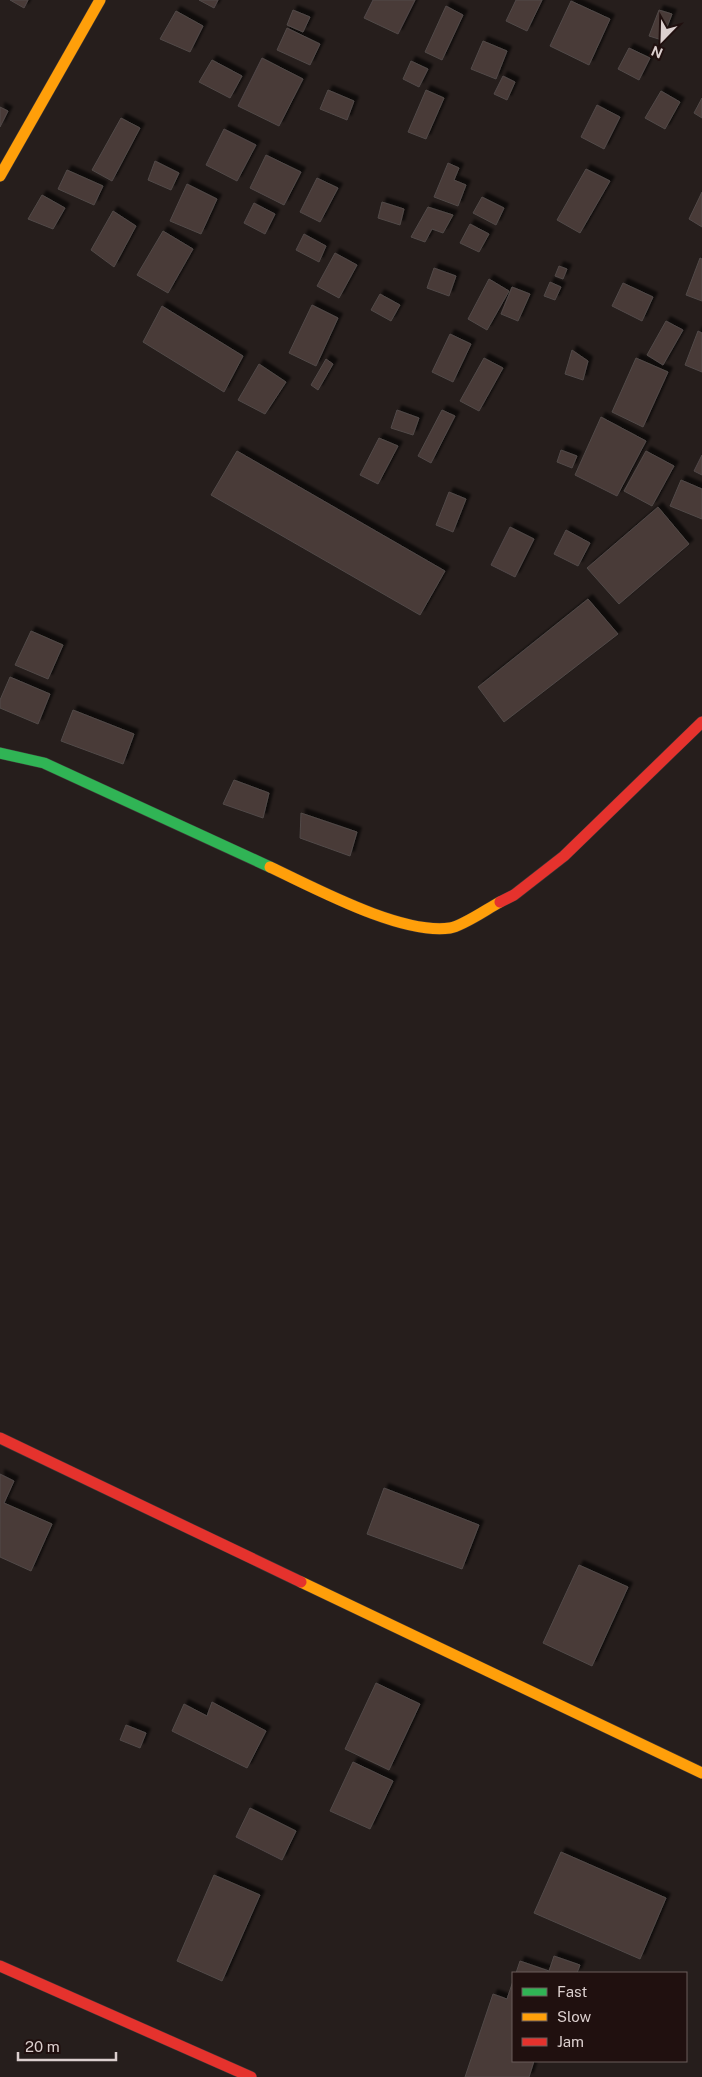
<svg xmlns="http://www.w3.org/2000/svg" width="702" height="2077" font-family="'Public Sans',sans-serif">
<defs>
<filter id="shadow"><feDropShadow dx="4.5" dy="-4.5" stdDeviation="1" flood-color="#0009"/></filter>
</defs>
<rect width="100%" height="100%" fill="#261e1c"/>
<g fill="#4a3a39" stroke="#514a48" filter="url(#shadow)">
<path d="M10,0h18l-4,8z"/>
<path d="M199,0h19l-4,8z"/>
<path d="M373,0h42l-17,34 -34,-16z"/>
<path d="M516,0h26l-15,31 -21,-10z"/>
<path d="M571,1l39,18 -21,46 -39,-19z"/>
<path d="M446,6l17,9 -21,45 -17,-8z"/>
<path d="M293,10l17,7 -7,15 -16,-7z"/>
<path d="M659,10l13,4 -10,26 -13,-4z"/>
<path d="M176,11l27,15 -13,26 -30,-13z"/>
<path d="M287,28l33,16 -10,21 -33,-15z"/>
<path d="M483,41l24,10 -11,28 -25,-10z"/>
<path d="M629,48l21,10 -11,22 -21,-11z"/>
<path d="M262,58l41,21 -24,47 -41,-20z"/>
<path d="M212,60l30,16 -12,22 -31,-16z"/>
<path d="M411,61l17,8 -9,18 -16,-8z"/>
<path d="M503,76l12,6 -8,18 -13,-6z"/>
<path d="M328,90l26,11 -7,19 -27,-11z"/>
<path d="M426,90l18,8 -18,41 -18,-7z"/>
<path d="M661,91l19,11 -15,27 -20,-11z"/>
<path d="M702,98v20l-8,-5z"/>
<path d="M597,105l23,12 -16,32 -23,-12z"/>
<path d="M0,107l8,4 -8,16z"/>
<path d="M121,118l19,10 -28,53 -20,-11z"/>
<path d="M224,129l32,16 -19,36 -31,-16z"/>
<path d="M266,155l35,17 -17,33 -34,-17z"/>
<path d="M155,161l24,12 -8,17 -23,-10z"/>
<path d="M448,163l11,5 -5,12 12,5 -8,21 -24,-9z"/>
<path d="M586,169l24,12 -30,52 -23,-13z"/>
<path d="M67,170l36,16 -9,19 -36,-16z"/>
<path d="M317,178l21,10 -18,34 -20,-10z"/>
<path d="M187,184l30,15 -16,35 -31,-13z"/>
<path d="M702,192v35l-13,-8z"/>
<path d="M42,195l23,13 -12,21 -25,-10z"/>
<path d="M482,197l22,11 -8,17 -23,-12z"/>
<path d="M382,202l22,7 -4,16 -22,-7z"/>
<path d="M254,203l21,11 -10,20 -21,-11z"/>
<path d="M428,207l25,8 -10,18 -11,-4 -7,13 -14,-5z"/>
<path d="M113,211l23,15 -22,41 -23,-17z"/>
<path d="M470,224l19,10 -10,18 -19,-9z"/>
<path d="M163,231l30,18 -25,44 -31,-18z"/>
<path d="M304,234l22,12 -7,16 -23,-12z"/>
<path d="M335,253l22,12 -18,33 -22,-12z"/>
<path d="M700,258l2,1v42l-16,-6z"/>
<path d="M559,266l8,3 -4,10 -8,-3z"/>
<path d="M434,268l22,8 -7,20 -22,-8z"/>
<path d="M489,279l20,12 -22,39 -19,-11z"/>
<path d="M550,282l11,5 -6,13 -11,-4z"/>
<path d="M623,283l30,14 -11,24 -30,-15z"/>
<path d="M512,287l18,7 -12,27 -17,-7z"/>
<path d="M380,294l20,11 -9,16 -20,-11z"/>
<path d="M312,305l26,13 -22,48 -27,-13z"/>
<path d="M162,306l81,50 -19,36 -81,-50z"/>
<path d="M666,321l17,9 -20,35 -16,-10z"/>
<path d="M698,331l4,2v39l-17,-7z"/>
<path d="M450,334l21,10 -18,38 -21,-10z"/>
<path d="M572,350l16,11 -5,19 -18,-6z"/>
<path d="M484,358l19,10 -24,43 -19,-10z"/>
<path d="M636,358l32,14 -25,55 -31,-15z"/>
<path d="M326,359l7,5 -15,26 -7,-5z"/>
<path d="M259,364l27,18 -21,32 -27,-14z"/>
<path d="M397,410l22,8 -6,17 -22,-7z"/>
<path d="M442,410l13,6 -24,47 -13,-7z"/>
<path d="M601,417l45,24 -29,55 -42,-21z"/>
<path d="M379,438l19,8 -20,38 -18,-9z"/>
<path d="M561,450l16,6 -5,12 -15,-6z"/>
<path d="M237,451l208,120 -25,44 -209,-120z"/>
<path d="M646,451l28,15 -22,40 -28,-15z"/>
<path d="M702,455v20l-8,-4z"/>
<path d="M681,480l21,9v30l-32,-13z"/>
<path d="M449,492l17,7 -13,33 -17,-7z"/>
<path d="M658,507l31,37 -70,60 -32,-36z"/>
<path d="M510,527l24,12 -19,38 -24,-12z"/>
<path d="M566,530l24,13 -12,23 -24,-12z"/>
<path d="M588,599l30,35 -114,88 -26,-35z"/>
<path d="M31,631l32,14 -15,34 -33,-14z"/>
<path d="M10,677l40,17 -12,30 -38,-16v-8z"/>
<path d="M73,710l61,24 -11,30 -62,-23z"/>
<path d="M234,780l35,13 -6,25 -40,-14z"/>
<path d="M301,813l56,19 -7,24 -50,-18z"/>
<path d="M0,1474l14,7 -10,22 48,21 -21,47 -31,-14z"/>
<path d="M384,1488l95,37 -17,44 -95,-35z"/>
<path d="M579,1565l49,22 -36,79 -49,-23z"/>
<path d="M376,1683l44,21 -31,66 -44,-21z"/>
<path d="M212,1702l54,29 -19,37 -75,-37 12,-27 23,12z"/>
<path d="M126,1725l20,8 -6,15 -20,-8z"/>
<path d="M353,1762l40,19 -23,48 -40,-18z"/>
<path d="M250,1808l46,23 -14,29 -46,-23z"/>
<path d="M561,1852l105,46 -26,61 -106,-46z"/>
<path d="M214,1875l46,20 -38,86 -45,-20z"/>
<path d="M554,1956l26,9 -3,8h-61l4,-12 29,10z"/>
<path d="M513,1981v80h21l-5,16h-64l28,-83 14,5z"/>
</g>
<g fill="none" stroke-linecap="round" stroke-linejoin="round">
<defs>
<path id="fast" d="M0,753l44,10 226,104"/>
<g id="slow">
<path d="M0,176l100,-176"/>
<path d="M270,867c45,21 131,68 180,61 13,-2 37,-19 50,-26"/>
<path d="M301,1582l401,191"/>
</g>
<g id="jam">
<path d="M500,902l14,-7 50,-39 138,-134"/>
<path d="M0,1438l301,144"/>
<path d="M0,1966l251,111"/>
</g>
</defs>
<use href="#fast" stroke="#3f3838" stroke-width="12"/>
<use href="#slow" stroke="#3f3838" stroke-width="12"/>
<use href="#jam" stroke="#3f3838" stroke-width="12"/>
<use href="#fast" stroke="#30b455" stroke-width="11"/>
<use href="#slow" stroke="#ff9f0a" stroke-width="11"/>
<use href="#jam" stroke="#e5322d" stroke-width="11"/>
</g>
<rect x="512" y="1972" width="175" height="90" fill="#20100f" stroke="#6b5c5b"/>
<rect x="522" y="1988" width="25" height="8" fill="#30b455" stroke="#6b5c5b"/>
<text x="557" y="1997" font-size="15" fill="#dbcfce">Fast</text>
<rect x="522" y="2013" width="25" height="8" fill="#ff9f0a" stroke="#6b5c5b"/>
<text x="557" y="2022" font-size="15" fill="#dbcfce">Slow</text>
<rect x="522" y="2038" width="25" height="8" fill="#e5322d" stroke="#6b5c5b"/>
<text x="557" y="2047" font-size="15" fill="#dbcfce">Jam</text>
<g transform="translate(662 40) rotate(203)" stroke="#20100f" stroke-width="4" paint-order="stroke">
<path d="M0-4L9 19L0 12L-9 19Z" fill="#dbcfce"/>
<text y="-8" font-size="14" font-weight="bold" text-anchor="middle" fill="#dbcfce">N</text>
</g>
<path d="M18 2052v8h98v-8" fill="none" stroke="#dbcfce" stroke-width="2.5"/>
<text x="25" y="2052" font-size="15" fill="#dbcfce" stroke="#20100f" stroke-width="4" paint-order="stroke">20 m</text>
</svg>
